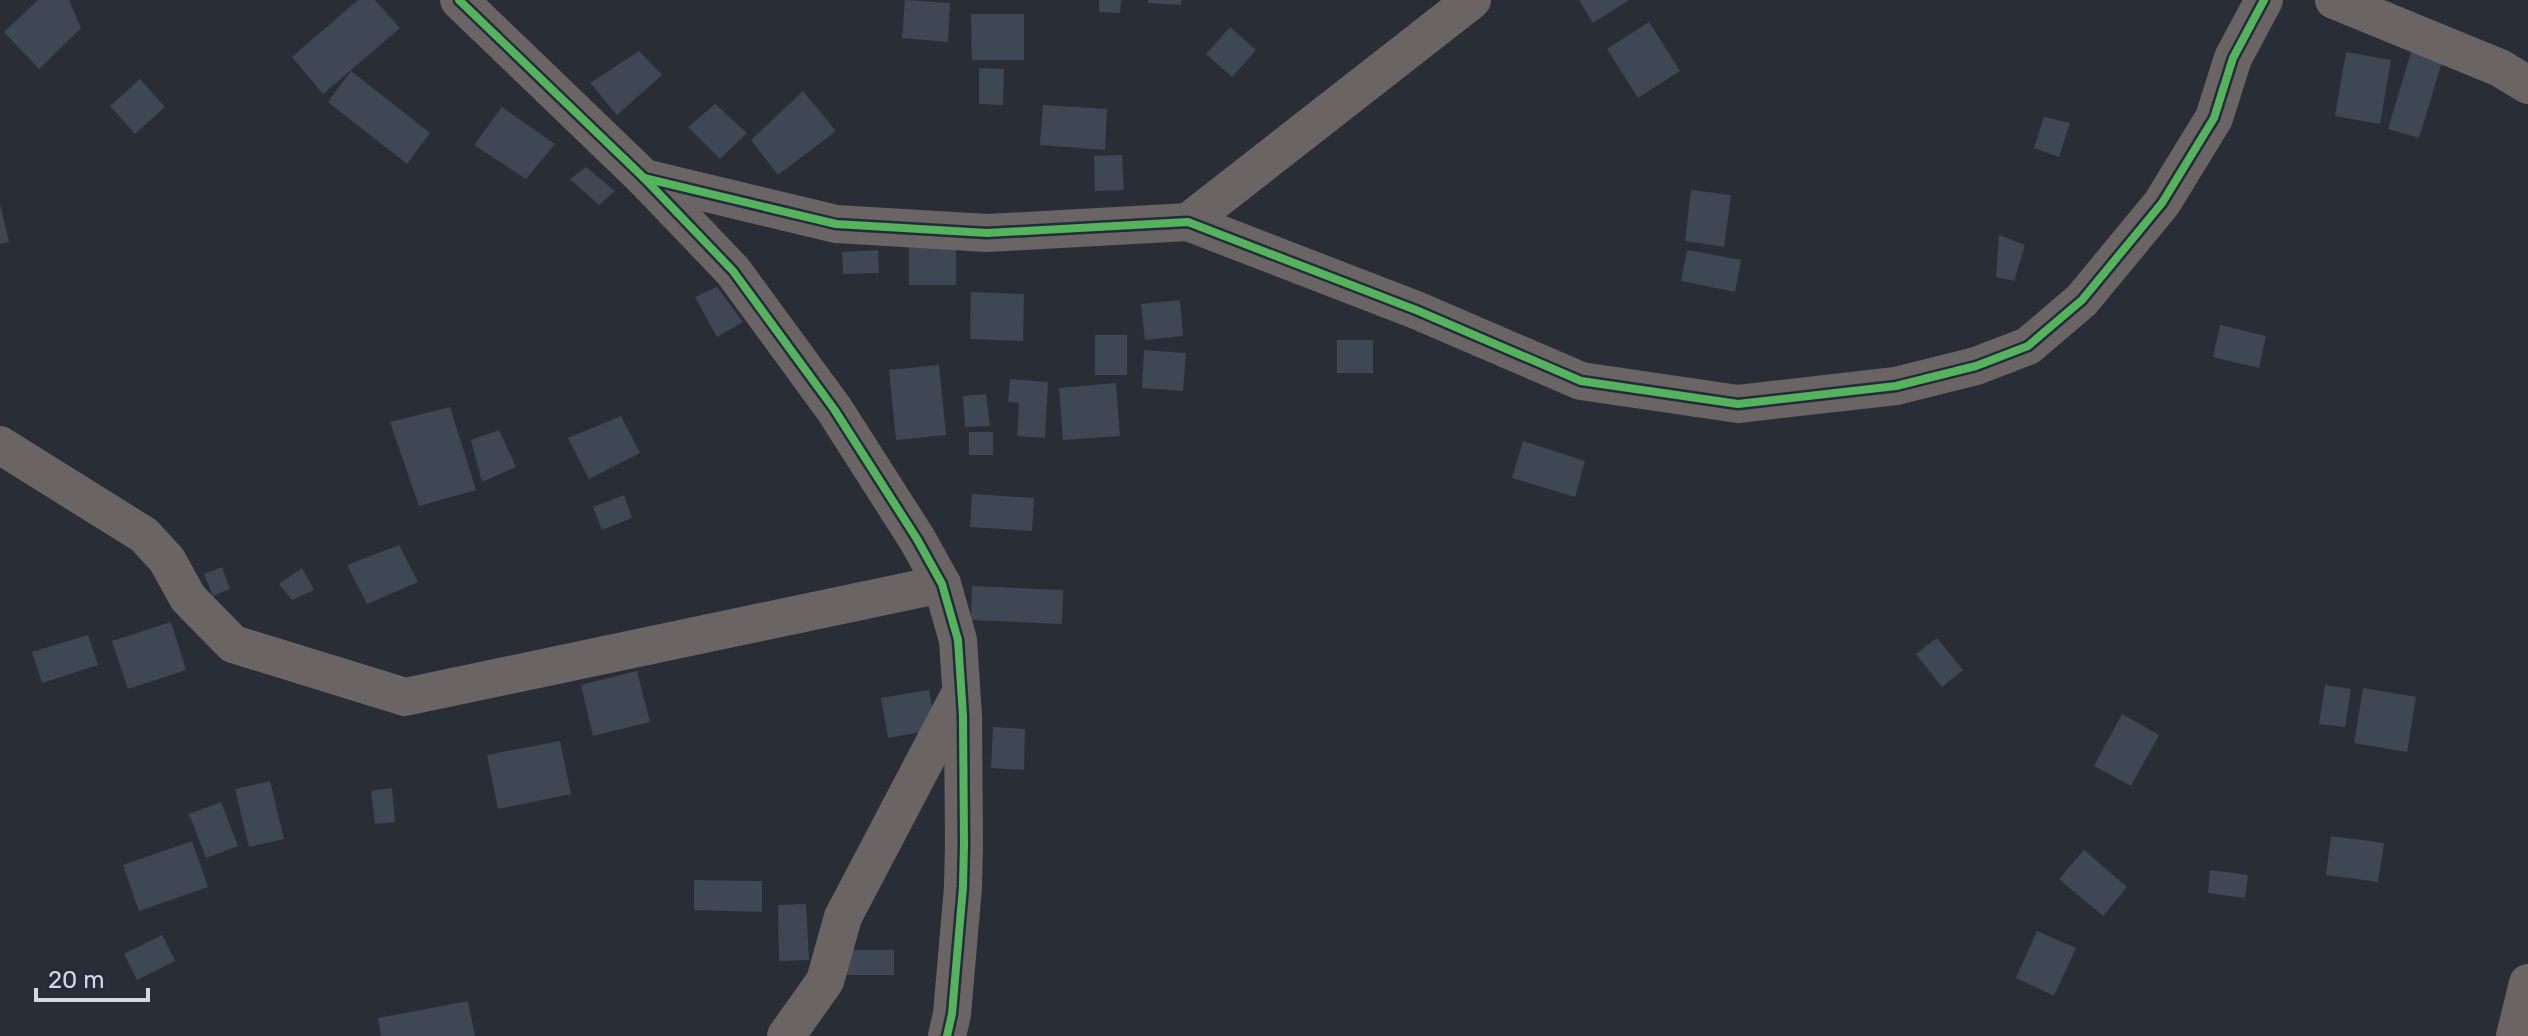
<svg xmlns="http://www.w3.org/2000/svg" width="2528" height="1036" font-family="Rubik,sans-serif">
<rect width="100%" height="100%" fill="#292d36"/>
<g fill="#3f4654">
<path d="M38,0h31l12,28 -42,41 -35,-37z"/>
<path d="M358,0h17l25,28 -77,66 -31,-37z"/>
<path d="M905,0l45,3 -2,39 -46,-4z"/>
<path d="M1099,0h22l-1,13 -21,-1z"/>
<path d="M1148,0h33v5l-33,-2z"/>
<path d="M1579,0h50l-36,23z"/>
<path d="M971,14h53v46h-52z"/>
<path d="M1649,22l31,49 -42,27 -31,-49z"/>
<path d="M1230,27l26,23 -24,27 -26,-23z"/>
<path d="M639,51l23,24 -45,40 -27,-32z"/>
<path d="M2346,52l45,8 -11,64 -45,-8z"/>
<path d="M2411,52l31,10 -23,76 -31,-9z"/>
<path d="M979,68l25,1 -1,36 -24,-1z"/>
<path d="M351,71l79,62 -23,31 -79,-62z"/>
<path d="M140,79l25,28 -30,27 -25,-28z"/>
<path d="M803,91l33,40 -58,44 -27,-35z"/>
<path d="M715,104l32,29 -27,26 -32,-32z"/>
<path d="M1043,105l64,4 -2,41 -65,-5z"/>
<path d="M502,107l53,37 -29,35 -52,-34z"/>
<path d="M2044,117l26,6 -11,34 -25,-9z"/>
<path d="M1122,155l2,35 -29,1 -1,-35z"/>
<path d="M586,167l29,24 -16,14 -29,-26z"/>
<path d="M1691,190l40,5 -7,52 -39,-6z"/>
<path d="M0,204l9,38 -9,2z"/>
<path d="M1999,235l26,10 -11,36 -18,-4z"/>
<path d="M909,244l47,1v40h-47z"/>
<path d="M878,250l1,23 -36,1 -1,-22z"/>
<path d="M1687,250l54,10 -6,32 -54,-11z"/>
<path d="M717,287l26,35 -26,15 -22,-40z"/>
<path d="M971,292l53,2 -1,47 -53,-2z"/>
<path d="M1180,300l3,36 -38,4 -4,-36z"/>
<path d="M2220,325l46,11 -7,32 -46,-11z"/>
<rect x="1095" y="335" width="32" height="40"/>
<rect x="1337" y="340" width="36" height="33"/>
<path d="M1144,350l42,3 -3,38 -41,-3z"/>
<path d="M939,365l7,70 -50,5 -7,-70z"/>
<path d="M1010,379l38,3 -3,56 -28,-2 2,-33 -11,-1z"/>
<path d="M1116,383l4,53 -57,4 -4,-52z"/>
<path d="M986,394l4,32 -25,1 -2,-31z"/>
<path d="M450,407l26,83 -57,16 -29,-84z"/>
<path d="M621,416l19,37 -51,26 -21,-41z"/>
<path d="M499,430l17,37 -34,15 -11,-42z"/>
<rect x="969" y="432" width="24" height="23"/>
<path d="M1523,441l62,20 -10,36 -63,-19z"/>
<path d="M972,494l62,4 -2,33 -62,-4z"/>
<path d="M624,495l8,23 -30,12 -9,-23z"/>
<path d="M399,545l19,37 -51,22 -20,-39z"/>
<path d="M222,567l8,22 -17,7 -9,-22z"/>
<path d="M302,568l12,22 -22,10 -13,-16z"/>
<path d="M972,586l91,4 -1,34 -91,-4z"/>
<path d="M171,622l15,48 -58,19 -16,-48z"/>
<path d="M88,635l10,30 -56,18 -10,-31z"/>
<path d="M1937,638l26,32 -21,17 -26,-33z"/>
<path d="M637,671l13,51 -57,14 -12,-51z"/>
<path d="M2325,685l26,4 -6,38 -26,-3z"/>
<path d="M2363,688l53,9 -9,55 -53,-9z"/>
<path d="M929,690l7,39 -48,9 -7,-40z"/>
<path d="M2122,714l37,21 -28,51 -37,-20z"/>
<path d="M993,727l32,2 -1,41 -33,-2z"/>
<path d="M560,741l11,53 -73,15 -11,-54z"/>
<path d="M270,781l14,58 -35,8 -14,-58z"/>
<path d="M392,788l3,34 -20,2 -4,-33z"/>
<path d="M221,802l17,44 -32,12 -17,-44z"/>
<path d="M2331,836l53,7 -6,39 -52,-7z"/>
<path d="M192,841l16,46 -69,24 -16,-46z"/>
<path d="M2084,850l43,37 -24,29 -44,-37z"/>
<path d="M2210,870l38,5 -3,23 -37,-5z"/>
<path d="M694,880l68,1v31l-68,-2z"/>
<path d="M806,904l3,56 -30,1 -1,-56z"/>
<path d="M2037,931l39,17 -22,48 -38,-18z"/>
<path d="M162,935l13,26 -38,19 -13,-26z"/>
<rect x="847" y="950" width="47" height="25"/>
<path d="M468,1001l7,35h-94l-3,-18z"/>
</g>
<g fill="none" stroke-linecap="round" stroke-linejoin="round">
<g stroke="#6b6464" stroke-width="38">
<path d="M459,0l185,178 89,93 101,138 83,130 25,45 16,56 5,76 1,128 -1,43 -11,127 -5,22"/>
<path d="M2334,0l166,68 28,17"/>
<path d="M644,178l192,46 151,9 201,-11 228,88 165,71 157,23 158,-18 80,-20 52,-20 54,-46 80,-97 52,-85 19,-60 31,-58"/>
<path d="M1188,222l284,-222"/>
<path d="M0,445l144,90 23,25 21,38 45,46 172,53 537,-113"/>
<path d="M786,1036l39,-55 18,-64 117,-223"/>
<path d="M2515,1036l13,-53"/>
</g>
<defs>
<g id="cycleway">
<path d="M459,0l185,178 89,93 101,138 83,130 25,45 16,56 5,76 1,128 -1,43 -11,127 -5,22"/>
<path d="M644,178l192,46 151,9 201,-11 228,88 165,71 157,23 158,-18 80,-20 52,-20 54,-46 80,-97 52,-85 19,-60 31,-58"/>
</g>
</defs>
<use href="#cycleway" stroke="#242c3b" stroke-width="13"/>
<use href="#cycleway" stroke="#56b35d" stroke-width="8"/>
</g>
<path d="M36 988v12h112v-12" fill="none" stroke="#d2d8e2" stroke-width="4"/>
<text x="48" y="988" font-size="24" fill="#d2d8e2" stroke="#242c3b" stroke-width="6" paint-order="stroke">20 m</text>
</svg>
